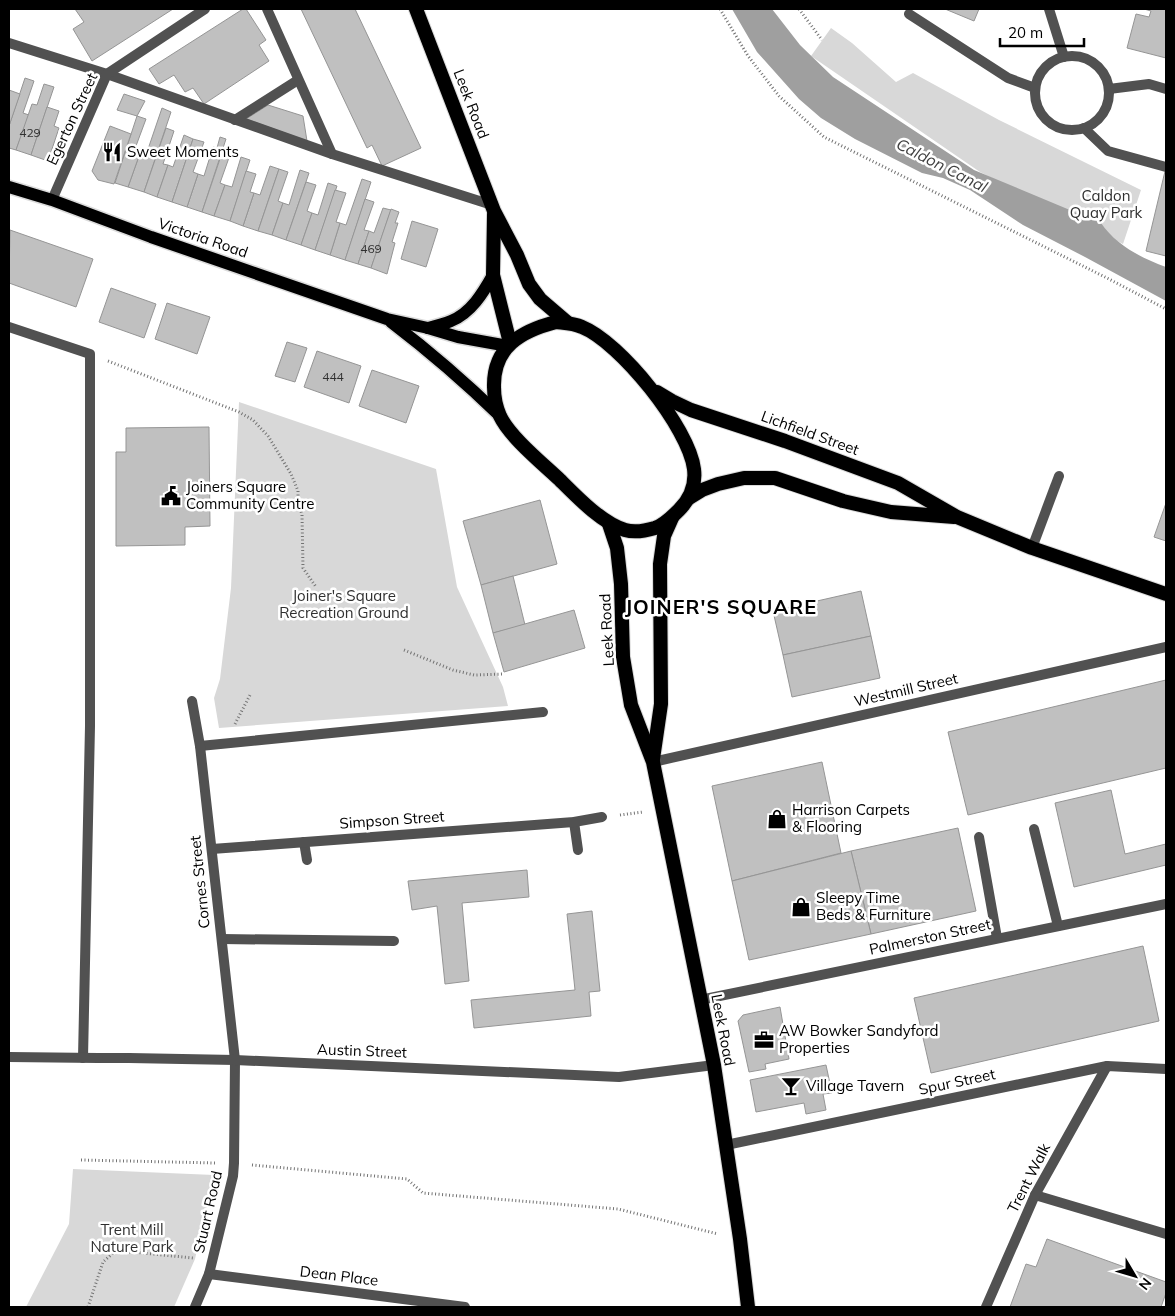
<svg xmlns="http://www.w3.org/2000/svg" width="1175" height="1316" font-family="Mulish,sans-serif">
<rect width="100%" height="100%" fill="#fff"/>
<g fill="#d8d8d8">
<path d="M831,28l21,15 44,39 17,-9 86,47 142,70 -18,54 -143,-72 -169,-116z"/>
<path d="M239,402l197,67 21,118 46,100 5,19 -289,22 -5,-30 6,-19 11,-91z"/>
<path d="M73,1169l141,6 -19,84 -21,48h-148l43,-83z"/>
</g>
<path fill="#9f9f9f" d="M732,9h40l28,36 33,32 141,93 127,53c15,22 40,35 65,44v34l-81,-44 -62,-32 -53,-35 -27,-12 -21,-5 -67,-34 -34,-21 -22,-19 -42,-47z"/>
<g fill="#c0c0c0" stroke="#959595">
<path d="M75,9h98l-81,52 -19,-32 11,-7z"/>
<path d="M243,9h3l20,31 -7,5 10,16 -65,43 -11,-16 -8,4 -11,-17 -15,9 -10,-15z"/>
<path d="M301,9h54l66,139 -39,18 -10,-21 -5,3z"/>
<path d="M945,9h34l-5,12z"/>
<path d="M1144,9h22v49l-39,-10 9,-34 13,3 2,-6z"/>
<path d="M25,78l9,3 -11,32 6,2 -13,35 -7,-2v-22z"/>
<path d="M44,84l10,3 -23,68 -15,-5 16,-46 5,1z"/>
<path d="M9,90l11,4 -11,32z"/>
<path d="M124,94l21,7 -8,15 -20,-6z"/>
<path d="M268,105l35,11 4,25 -61,-22z"/>
<path d="M47,107l12,4 -5,15 5,2 -11,33 -17,-6z"/>
<path d="M162,108l9,4 -27,80 -16,-5 11,-31 6,2z"/>
<path d="M137,116l9,3 -13,35 6,2 -11,31 -13,-4z"/>
<path d="M110,126l21,8 -17,50 -16,-4 -6,-9z"/>
<path d="M166,128l8,3 -11,33 5,1 -11,32 -13,-5z"/>
<path d="M184,135l9,4 -21,63 -15,-5 11,-32 5,2z"/>
<path d="M220,137l6,2 -24,73 -15,-5 11,-33 6,2 9,-29 4,1z"/>
<path d="M193,139l11,3 -11,30 5,2 -11,33 -15,-5z"/>
<path d="M223,150l8,2 -11,31 5,2 -11,31 -12,-4z"/>
<path d="M241,157l9,3 -20,61 -16,-5 11,-31 7,2z"/>
<path d="M270,166l9,3 -21,62 -15,-5 11,-33 6,2z"/>
<path d="M1166,167v89l-20,-5z"/>
<path d="M279,169l9,3 -10,29 5,2 -11,32 -14,-4z"/>
<path d="M300,170l9,3 -23,67 -14,-5 11,-32 6,2z"/>
<path d="M246,171l10,3 -6,18 4,1 -11,33 -13,-5z"/>
<path d="M362,179l9,3 -26,78 -15,-5 10,-32 6,2z"/>
<path d="M306,182l10,3 -9,26 5,2 -11,32 -15,-5z"/>
<path d="M328,183l9,3 -22,64 -14,-5 11,-32 6,2z"/>
<path d="M335,190l11,3 -10,29 4,1 -10,32 -15,-5z"/>
<path d="M365,199l9,3 -10,28 5,1 -11,33 -13,-4z"/>
<path d="M383,208l8,2 -20,58 -13,-4 11,-33 5,2z"/>
<path d="M391,209l8,3 -4,11h3l-6,19 3,1 -8,31 -16,-6z"/>
<path d="M412,221l26,8 -12,38 -25,-8z"/>
<path d="M10,230l83,29 -17,48 -67,-24z"/>
<path d="M111,288l45,16 -12,34 -45,-16z"/>
<path d="M167,303l43,14 -13,37 -42,-15z"/>
<path d="M287,342l20,6 -12,34 -20,-6z"/>
<path d="M317,351l44,15 -12,37 -45,-16z"/>
<path d="M372,370l47,16 -13,37 -47,-17z"/>
<path d="M209,427l1,99 -25,1v18l-69,1v-94h10v-24z"/>
<path d="M540,500l17,64 -76,21 -18,-64z"/>
<path d="M1166,503v38l-12,-4z"/>
<path d="M513,576l12,49 -32,8 -12,-48z"/>
<path d="M861,591l10,45 -88,19 -10,-44z"/>
<path d="M574,610l11,38 -81,24 -11,-39z"/>
<path d="M871,636l9,42 -88,19 -9,-42z"/>
<path d="M1166,680v88l-198,47 -20,-83z"/>
<path d="M822,762l19,91 -109,28 -20,-95z"/>
<path d="M1111,790l14,64 41,-10v21l-92,22 -19,-84z"/>
<path d="M958,828l18,83 -105,23 -20,-83z"/>
<path d="M851,851l20,83 -122,26 -17,-79z"/>
<path d="M527,870l2,27 -67,6 7,78 -24,3 -8,-78 -25,4 -4,-29z"/>
<path d="M592,911l8,80 -11,1 2,24 -117,12 -3,-28 104,-10 -8,-76z"/>
<path d="M1143,946l16,75 -228,52 -17,-75z"/>
<path d="M780,1007l9,52 -24,5 1,5 -17,3 -11,-51 5,-6z"/>
<path d="M826,1065l6,28 -9,1 3,16 -20,4 -2,-11 -48,9 -6,-32z"/>
<path d="M1047,1239l119,43v11l-5,14h-151l16,-43 10,3z"/>
</g>
<g fill="none" stroke-linecap="round" stroke-linejoin="round">
<defs>
<g id="primary">
<path d="M9,187l43,13 99,37 236,82 41,9 30,9 50,9"/>
<path d="M391,322c38,29 74,60 109,94"/>
<path d="M428,328c8,-2 16,-4 23,-7 20,-8 32,-28 42,-46"/>
</g>
<g id="trunk">
<path d="M416,9l78,202 23,44 12,29 11,15 28,24"/>
<path d="M494,214l-1,61 17,68"/>
<path d="M556,322c9,1 17,1 26,5 38,15 107,101 112,142 2,16 -4,30 -15,41 -7,7 -15,15 -24,18 -10,3 -20,5 -30,2 -23,-7 -48,-33 -65,-50 -18,-17 -50,-43 -60,-64 -4,-9 -6,-20 -6,-29 -1,-40 27,-56 62,-65z"/>
<path d="M657,392l15,9 19,9 94,31 113,42 59,34 75,31 134,46"/>
<path d="M689,498l13,-8 16,-6 26,-6h31l68,23 48,11 63,5"/>
<path d="M609,524l8,24 4,36 2,73 8,48 22,57 61,303 26,174 8,68"/>
<path d="M653,759l8,-55 -1,-140 4,-28 8,-18"/>
</g>
</defs>
<use href="#primary" stroke="#dbdbdb" stroke-width="15"/>
<use href="#trunk" stroke="#dbdbdb" stroke-width="16"/>
<g stroke="#737373" stroke-width="3" stroke-dasharray="1 2.5" stroke-linecap="butt">
<path d="M720,9l28,47 31,40 45,41 283,141 59,31"/>
<path d="M799,9l23,31"/>
<path d="M108,361l131,51 14,8 15,16 23,38 7,17v9l4,15 1,53 13,19"/>
<path d="M404,650l49,20 21,5 29,-1"/>
<path d="M235,724l15,-29"/>
<path d="M620,815l23,-3"/>
<path d="M81,1160l134,3"/>
<path d="M252,1165l155,14 16,14 195,16 100,25"/>
<path d="M88,1307l15,-45 10,-9 19,-1 61,6"/>
</g>
<g stroke="#515151" stroke-width="10">
<path d="M267,9l65,145"/>
<path d="M1049,9l15,48"/>
<path d="M9,43l98,31 225,80 160,51"/>
<path d="M235,120l63,-40"/>
<path d="M1084,128l24,23 58,16"/>
<path d="M9,327l81,27v372l-7,332"/>
<path d="M1032,548l27,-72"/>
<path d="M200,746l343,-34"/>
<path d="M1034,829l24,97"/>
<path d="M979,837l18,101"/>
<path d="M304,842l3,18"/>
<path d="M222,939l172,2"/>
</g>
<path stroke="#515151" stroke-width="10" d="M98,1058h31"/>
<g stroke="#515151" stroke-width="10">
<path d="M909,14l99,64 27,10"/>
<circle cx="1072" cy="93" r="37"/>
<path d="M1109,89l40,-5 17,5"/>
<path d="M52,200l55,-126 98,-65"/>
<path d="M192,701l8,45 35,314 -1,103 -1,13 -24,98 -14,33"/>
<path d="M653,762l513,-115"/>
<path d="M574,822l4,28"/>
<path d="M212,849l362,-27 28,-5"/>
<path d="M700,1000l466,-96"/>
<path d="M9,1057l89,1"/>
<path d="M129,1058l106,2 384,17 95,-12"/>
<path d="M726,1145l381,-79 59,3"/>
<path d="M1035,1195l131,39"/>
<path d="M209,1274l256,33"/>
<path d="M986,1307l49,-112 72,-129"/>
</g>
<use href="#primary" stroke="#000" stroke-width="12"/>
<use href="#trunk" stroke="#000" stroke-width="14"/>
</g>
<defs>
<symbol id="restaurant-bare" viewBox="-9 -9 18 18"><path d="M-5-6h1v4h1v-4h1v4h1v-4h1v5L-1.5 .5V6h-2V.5L-5-1ZM5-6V6H3V1.5H1.5Q1.5-4 5-6Z" fill="#000" stroke="#fff" stroke-width="2.5" paint-order="stroke"/></symbol>
<symbol id="civic-bare" viewBox="-9 -9 18 18"><path d="M-.6-6.5H3V-4.5H.6V-3L4-1V1h2V6H-6V1h2V-1L-.6-3ZM-1.2 2.5V6h2.4V2.5Z" fill="#000" stroke="#fff" stroke-width="2.5" paint-order="stroke"/></symbol>
<symbol id="shop-bare" viewBox="-9 -9 18 18"><path d="M-5-2.5h2.3a2.7 3.5 0 0 1 5.4 0H5L5.5 6h-11ZM-1.5-2.5h3a1.5 2.3 0 0 0-3 0Z" fill="#000" stroke="#fff" stroke-width="2.5" paint-order="stroke"/></symbol>
<symbol id="office-bare" viewBox="-9 -9 18 18"><path d="M-6-3h4V-5.5h4V-3h4V5H-6ZM-1-4.5V-3h2v-1.5ZM-6 0V1H6V0Z" fill="#000" stroke="#fff" stroke-width="2.5" paint-order="stroke"/></symbol>
<symbol id="bar-bare" viewBox="-9 -9 18 18"><path d="M-6-5H6L.8 .8V4.5H3.5V6h-7V4.5H-.8V.8Z" fill="#000" stroke="#fff" stroke-width="2.5" paint-order="stroke"/></symbol>
</defs>
<g fill-rule="evenodd">
<use href="#restaurant-bare" x="98" y="138" width="28" height="28"/>
<use href="#civic-bare" x="157" y="482" width="28" height="28"/>
<use href="#shop-bare" x="763" y="805" width="28" height="28"/>
<use href="#shop-bare" x="787" y="893" width="28" height="28"/>
<use href="#office-bare" x="750" y="1026" width="28" height="28"/>
<use href="#bar-bare" x="777" y="1072" width="28" height="28"/>
</g>
<g text-anchor="middle" stroke-width="5" stroke-linejoin="round" paint-order="stroke">
<g font-size="12" fill="#303030">
<text x="30" y="137">429</text>
<text x="371" y="253">469</text>
<text x="333" y="381">444</text>
</g>
<g font-size="15" fill="#000" stroke="#fff">
<text transform="translate(471 104) rotate(69)" y="5">Leek Road</text>
<text transform="translate(72 119) rotate(-65)" y="5">Egerton Street</text>
<text transform="translate(203 238) rotate(19)" y="5">Victoria Road</text>
<text transform="translate(810 433) rotate(20)" y="5">Lichfield Street</text>
<text transform="translate(607 630) rotate(-93)" y="5">Leek Road</text>
<text transform="translate(906 690) rotate(-13)" y="5">Westmill Street</text>
<text transform="translate(392 820) rotate(-4)" y="5">Simpson Street</text>
<text transform="translate(200 882) rotate(-96)" y="5">Cornes Street</text>
<text transform="translate(930 937) rotate(-12)" y="5">Palmerston Street</text>
<text transform="translate(723 1030) rotate(79)" y="5">Leek Road</text>
<text transform="translate(362 1051) rotate(2)" y="5">Austin Street</text>
<text transform="translate(957 1082) rotate(-12)" y="5">Spur Street</text>
<text transform="translate(1029 1178) rotate(-63)" y="5">Trent Walk</text>
<text transform="translate(208 1212) rotate(-77)" y="5">Stuart Road</text>
<text transform="translate(339 1276) rotate(7)" y="5">Dean Place</text>
</g>
<g font-size="15" fill="#000" stroke="#fff" text-anchor="start">
<text x="127" y="157">Sweet Moments</text>
<text x="186" y="492">Joiners Square<tspan x="186" dy="17">Community Centre</tspan></text>
<text x="792" y="815">Harrison Carpets<tspan x="792" dy="17">&amp; Flooring</tspan></text>
<text x="816" y="903">Sleepy Time<tspan x="816" dy="17">Beds &amp; Furniture</tspan></text>
<text x="779" y="1036">AW Bowker Sandyford<tspan x="779" dy="17">Properties</tspan></text>
<text x="806" y="1091">Village Tavern</text>
</g>
<g font-size="15" fill="#2f2f2f" stroke="#fff">
<text x="1106" y="201">Caldon<tspan x="1106" dy="17">Quay Park</tspan></text>
<text x="344" y="601">Joiner's Square<tspan x="344" dy="17">Recreation Ground</tspan></text>
<text x="132" y="1235">Trent Mill<tspan x="132" dy="17">Nature Park</tspan></text>
</g>
<g font-size="16" font-style="italic" fill="#404040" stroke="#fff">
<text transform="translate(942 165) rotate(27)" y="6">Caldon Canal</text>
</g>
<g font-size="20" font-weight="bold" letter-spacing="1" fill="#000" stroke="#fff">
<text x="721" y="614">JOINER'S SQUARE</text>
</g>
</g>
<rect width="1175" height="1316" fill="none" stroke="#000000" stroke-width="20"/>
<g transform="translate(1135 1276) rotate(128)" stroke="#ffffff" stroke-width="4" paint-order="stroke">
<path d="M0-4L9 19L0 12L-9 19Z" fill="#000000"/>
<text y="-8" font-size="14" font-weight="bold" text-anchor="middle" fill="#000000">N</text>
</g>
<path d="M1000 38v8h84v-8" fill="none" stroke="#000000" stroke-width="2.5"/>
<text x="1008" y="38" font-size="15" fill="#000000" stroke="#ffffff" stroke-width="4" paint-order="stroke">20 m</text>
</svg>
